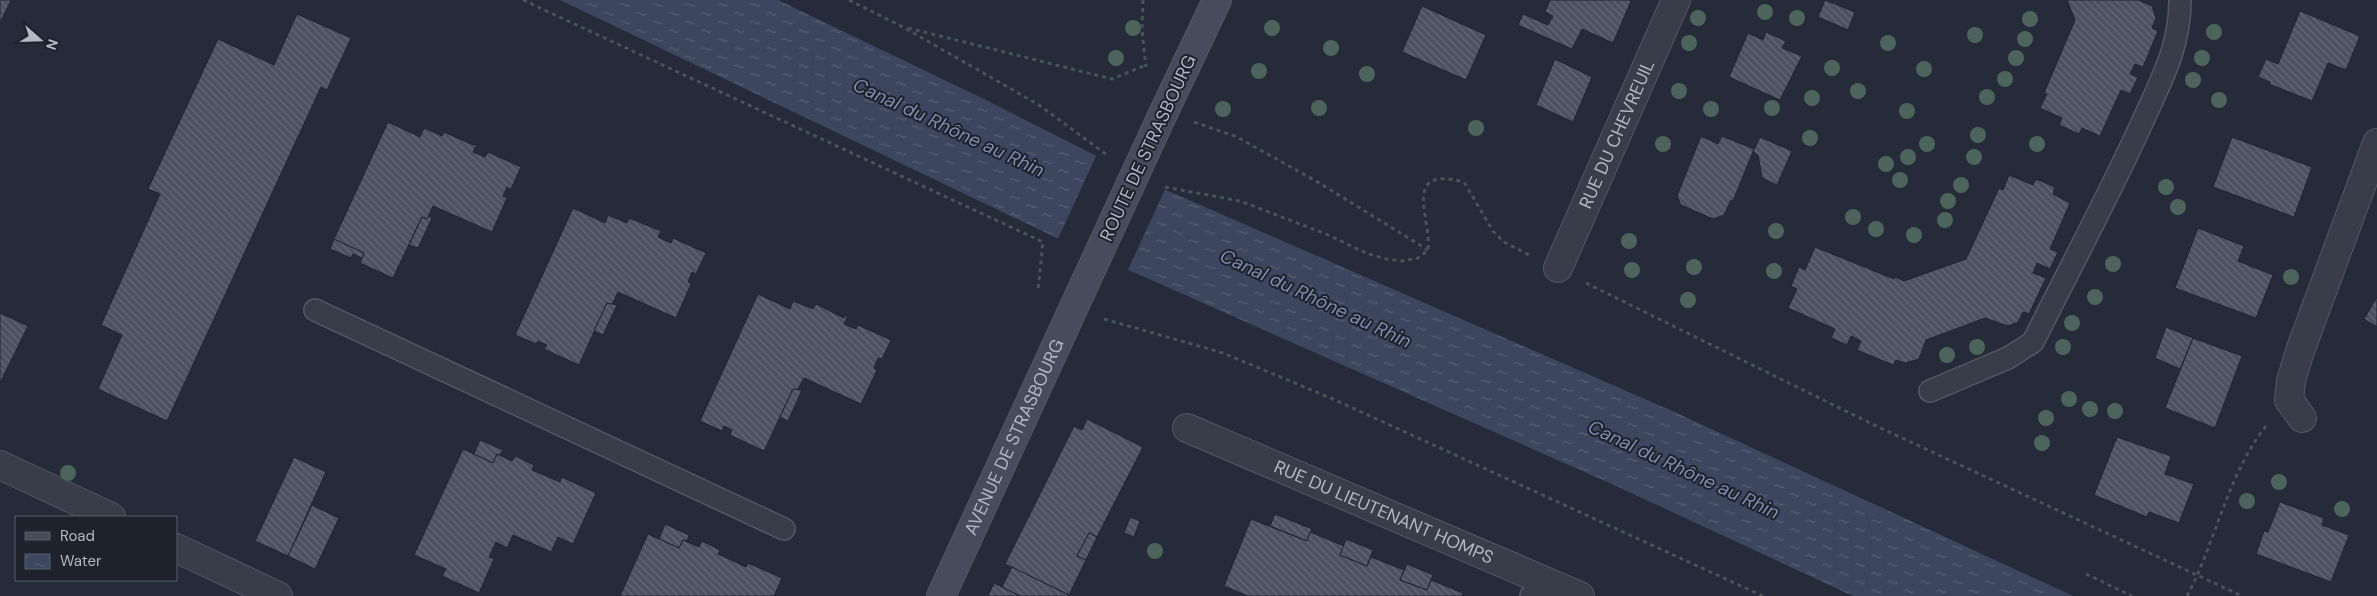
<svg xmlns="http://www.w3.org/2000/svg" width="2377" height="596" font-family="'DM Sans',sans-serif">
<defs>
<pattern id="water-ripples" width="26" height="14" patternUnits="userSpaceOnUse" patternTransform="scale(1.25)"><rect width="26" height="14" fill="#3c475f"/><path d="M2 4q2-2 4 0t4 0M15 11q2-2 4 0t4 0" fill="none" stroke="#565f74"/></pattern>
<pattern id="building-back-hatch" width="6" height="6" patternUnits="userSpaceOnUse" patternTransform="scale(1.25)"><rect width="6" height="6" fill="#4b5161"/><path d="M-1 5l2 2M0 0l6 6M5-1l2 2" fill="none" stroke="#636876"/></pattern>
</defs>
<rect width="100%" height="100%" fill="#252b38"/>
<path fill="url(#water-ripples)" d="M560,0h218l208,100 164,83 529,231 394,182h-220l-239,-111 -551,-244z"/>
<path fill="#252b38" d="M1097,154l69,33 -39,85 -70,-31z"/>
<g fill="url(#building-back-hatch)" stroke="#1f242f">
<path d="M0,0h11l-11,23z"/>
<path d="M1550,0h78l3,1 -18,42 -31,-14 -10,20 -54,-24 5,-11 25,11 5,-9 -8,-4z"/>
<path d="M1825,0l30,12 -7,18 -30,-13z"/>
<path d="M2067,0h71l14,6 4,12 -4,10 6,3 -15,36 -8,-3 -5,10 8,3 -8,17 -9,-4 -21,46 -18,-8 -3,6 -20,-9 3,-7 -22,-10 7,-14 -3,-1 31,-73z"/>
<path d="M1422,6l64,29 -20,45 -64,-28z"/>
<path d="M2300,11l60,25 -14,34 -18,-7 -16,38 -43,-17 1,-2 -12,-5 8,-18 12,5z"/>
<path d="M297,14l54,24 -24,52 -6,-3 -154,334 -69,-32 24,-54 -21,-10 59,-131 -12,-5 70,-150 56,26z"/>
<path d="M1766,32l20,9 -4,7 20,8 -22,44 -51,-23 19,-44 15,7z"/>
<path d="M1555,59l37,18 -19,45 -37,-17z"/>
<path d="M388,122l32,15 4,-9 18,8 2,-4 29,13 4,-1 -4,8 12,5 3,-5 33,15 -10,22 -4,-2 -4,9 4,2 -15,34 -59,-26 -6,13 -5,-2 -29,61 -33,-15 4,-10 -30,-14z"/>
<path d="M1701,136l17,8 4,-8 32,13 -21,52 -2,-1 -7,15 -11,4 -32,-14 -4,-9z"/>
<path d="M1760,137l32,14 -15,34 -15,-7 -4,-23 -5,-3z"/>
<path d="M2232,137l80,30 -18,50 -81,-30z"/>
<path d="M2009,175l24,10 3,-6 19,8 -2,7 17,9 -20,46 8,3 -8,17 -13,-6 -4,10 13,5 -17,36 -6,-2 -5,10 -10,4 -23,-8 -59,22 -7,19 -14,4 -9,-3 -3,5 -36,-15 4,-9 -10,-5 -4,9 -16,-7 4,-9 -47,-21 9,-19 -6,-3 8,-19 6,3 10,-23 79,32 1,-2 9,4 62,-22 33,-71 4,2z"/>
<path d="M573,208l32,15 3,-8 19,8 2,-5 32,13 -3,6 13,6 2,-5 33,15 -10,21 -4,-2 -4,10 3,2 -15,34 -58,-26 -6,13 -5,-2 -28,62 -35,-16 3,-4 -9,-4 -2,3 -21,-9z"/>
<path d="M429,216l3,2 -14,30 -9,-3 13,-28 5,2z"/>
<path d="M2198,228l46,18 -6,15 35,14 -17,43 -81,-30z"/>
<path d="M334,239l30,14 -2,5 -9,-4 -2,4 -21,-9z"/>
<path d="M758,294l32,15 3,-8 20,8 3,-5 28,14 1,-3 3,1 -4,8 12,5 2,-4 33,15 -9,19 -4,-1 -4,10 3,2 -16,34 -57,-26 -7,13 -4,-2 -29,62 -34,-16 2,-5 -8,-4 -2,5 -22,-10z"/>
<path d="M2377,297v30l-13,-8z"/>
<path d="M607,303l10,2 -14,30 -9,-4z"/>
<path d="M0,313l28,13 -28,57z"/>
<path d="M2166,327l27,11 -13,31 -25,-11z"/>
<path d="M2193,338l49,18 -27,72 -50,-20z"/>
<path d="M793,389l9,1 -14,31 -8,-4z"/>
<path d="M1087,419l56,28 -46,90 -8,-4 -12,23 9,4 -17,35 -64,-31 69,-138 8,4z"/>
<path d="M2117,437l54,19 -6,18 29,10 -15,39 -30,-11 -2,5 -53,-22z"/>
<path d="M480,440l23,10 -3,5 -3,-1 -4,9 -19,-9z"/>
<path d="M463,449l30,14 4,-9 15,7 3,-5 19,9 -2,5 28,12 2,-5 34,16 -23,51 -15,-7 -7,15 -38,-17 -6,13 -11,-6 -7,15 5,2 -15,34 -37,-17 4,-7 -32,-14z"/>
<path d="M294,457l32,15 -38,84 -33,-15z"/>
<path d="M2280,502l44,16 -2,7 27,10 -18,47 -75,-28 8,-23 4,1z"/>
<path d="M312,505l27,13 -24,51 -27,-13z"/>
<path d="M1275,514l37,15 -5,12 -37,-15z"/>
<path d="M1130,517l10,4 -6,16 -10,-4z"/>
<path d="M1251,519l56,22 3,-9 34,14 -4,9 27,11 4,-9 33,13 -4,10 27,10 4,-10 32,13 -1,3h-214l-24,-10z"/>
<path d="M665,524l24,11 -2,6 -4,-1 -4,8 -20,-9z"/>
<path d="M1089,533l8,4 -11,23 -9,-4z"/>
<path d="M648,534l31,14 4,-8 16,7 3,-6 18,9 -2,4 28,13 2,-4 34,15 -8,18h-154z"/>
<path d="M1346,539l27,11 -6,16 -27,-11z"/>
<path d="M1407,564l26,11 -6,15 -27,-10z"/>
<path d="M1012,567l57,28 -1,1h-48l-18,-9z"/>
<path d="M994,583l26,13h-32z"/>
</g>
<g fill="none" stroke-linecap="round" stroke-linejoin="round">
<defs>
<g id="service">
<path d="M315,310l469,219"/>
<path d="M1930,391l78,-33 25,-16c36,-72 74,-143 108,-217 19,-43 39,-76 39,-125"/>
<path d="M1531,596l14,-15"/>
</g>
<g id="minor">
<path id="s1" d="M1558,268l118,-268"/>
<path d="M2302,418l-13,-18 2,-19 9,-30 77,-208"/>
<path id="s2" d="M1187,428l393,168"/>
<path d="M0,465l111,52"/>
<path d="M176,548l102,48"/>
</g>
<g id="secondary">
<path d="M1161,118l56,-118"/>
<path id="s3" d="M941,596l138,-300"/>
</g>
</defs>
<use href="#service" stroke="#535863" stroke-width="24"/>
<use href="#minor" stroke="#535863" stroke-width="30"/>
<use href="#secondary" stroke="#535863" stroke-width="30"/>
<g stroke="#465458" stroke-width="3" stroke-dasharray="4 4" stroke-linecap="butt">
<path d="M523,0l520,242 -5,48"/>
<path d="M849,0l54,27 136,78 68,50"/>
<path d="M1143,0l-1,30 4,37"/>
<path d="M908,28l204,51 34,-14"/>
<path d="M1194,122l43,15 79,44 112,69"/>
<path d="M1165,187l75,14 86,33 40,19 20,6 16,2 16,-3 10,-8c4,-31 -28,-85 36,-68l29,49 11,11 25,13"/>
<path d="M1586,283l286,141 370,172"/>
<path d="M1104,319l119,34 110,46 430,197"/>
<path d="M2086,574l46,22"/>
<path d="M2187,596c29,-54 41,-124 80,-171"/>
</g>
<use href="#service" stroke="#383d49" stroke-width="21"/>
<use href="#minor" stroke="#383d49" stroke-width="28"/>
<use href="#secondary" stroke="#464c5b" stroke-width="28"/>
<defs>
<path id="secondary-bridge" d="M1079,296l82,-178"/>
</defs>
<use href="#secondary-bridge" stroke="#535863" stroke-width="30" stroke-linecap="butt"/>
<use href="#secondary-bridge" stroke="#464c5b" stroke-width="28"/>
</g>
<g fill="#4d645c">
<circle cx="1765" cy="12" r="8"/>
<circle cx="1698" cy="18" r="8"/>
<circle cx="1797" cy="18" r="8"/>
<circle cx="2030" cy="19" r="8"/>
<circle cx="1133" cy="28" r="8"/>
<circle cx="1272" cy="28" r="8"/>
<circle cx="2214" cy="32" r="8"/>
<circle cx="1975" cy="35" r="8"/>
<circle cx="2025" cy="39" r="8"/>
<circle cx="1689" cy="43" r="8"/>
<circle cx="1888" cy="43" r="8"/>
<circle cx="1331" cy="48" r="8"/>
<circle cx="1116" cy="58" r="8"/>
<circle cx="2016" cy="58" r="8"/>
<circle cx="2202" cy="58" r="8"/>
<circle cx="1832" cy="68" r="8"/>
<circle cx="1924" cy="69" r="8"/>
<circle cx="1259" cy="71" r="8"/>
<circle cx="1367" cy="74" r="8"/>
<circle cx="2005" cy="79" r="8"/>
<circle cx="2193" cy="80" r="8"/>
<circle cx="1679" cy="91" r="8"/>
<circle cx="1858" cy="91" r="8"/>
<circle cx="1987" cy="97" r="8"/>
<circle cx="1812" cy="98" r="8"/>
<circle cx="2219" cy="100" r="8"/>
<circle cx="1319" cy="108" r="8"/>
<circle cx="1772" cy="108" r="8"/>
<circle cx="1223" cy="109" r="8"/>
<circle cx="1711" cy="109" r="8"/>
<circle cx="1907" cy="111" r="8"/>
<circle cx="1476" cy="128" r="8"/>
<circle cx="1978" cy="135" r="8"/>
<circle cx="1810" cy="138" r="8"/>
<circle cx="1663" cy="144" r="8"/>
<circle cx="1927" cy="144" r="8"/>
<circle cx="2037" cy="144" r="8"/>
<circle cx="1908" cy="157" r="8"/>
<circle cx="1974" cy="157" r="8"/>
<circle cx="1886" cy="164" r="8"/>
<circle cx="1900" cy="180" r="8"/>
<circle cx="1961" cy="185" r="8"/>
<circle cx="2166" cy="187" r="8"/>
<circle cx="1948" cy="201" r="8"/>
<circle cx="2178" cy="207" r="8"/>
<circle cx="1853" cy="217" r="8"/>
<circle cx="1945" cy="220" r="8"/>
<circle cx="1876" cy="229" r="8"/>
<circle cx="1776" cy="231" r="8"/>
<circle cx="1914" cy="235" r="8"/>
<circle cx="1629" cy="241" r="8"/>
<circle cx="2113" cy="264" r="8"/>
<circle cx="1694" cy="267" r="8"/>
<circle cx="1632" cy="270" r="8"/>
<circle cx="1774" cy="271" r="8"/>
<circle cx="2291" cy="277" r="8"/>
<circle cx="2095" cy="297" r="8"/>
<circle cx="1688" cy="300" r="8"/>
<circle cx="2072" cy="323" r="8"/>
<circle cx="1977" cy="347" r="8"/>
<circle cx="2063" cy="347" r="8"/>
<circle cx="1947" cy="355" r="8"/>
<circle cx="2069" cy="399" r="8"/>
<circle cx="2090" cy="409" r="8"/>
<circle cx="2115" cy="411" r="8"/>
<circle cx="2046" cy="418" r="8"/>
<circle cx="2042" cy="443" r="8"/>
<circle cx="68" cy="473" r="8"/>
<circle cx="2279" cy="482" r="8"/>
<circle cx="2247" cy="501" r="8"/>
<circle cx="2342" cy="509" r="8"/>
<circle cx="1155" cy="551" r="8"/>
</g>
<g text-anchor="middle" stroke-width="4" stroke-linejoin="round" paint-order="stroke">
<g font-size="18" fill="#b3b8c4" stroke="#1d222d">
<text dy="6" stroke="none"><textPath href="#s1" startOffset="146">RUE DU CHEVREUIL</textPath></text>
<text transform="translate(1148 148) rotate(-65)" y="6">ROUTE DE STRASBOURG</text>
<text dy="6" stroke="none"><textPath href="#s3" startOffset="175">AVENUE DE STRASBOURG</textPath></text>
<text dy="6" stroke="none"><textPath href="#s2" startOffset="214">RUE DU LIEUTENANT HOMPS</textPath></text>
</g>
<g font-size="19" font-style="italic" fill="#7e8caa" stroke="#1d222d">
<text transform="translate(949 127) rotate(25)" y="7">Canal du Rhône au Rhin</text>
<text transform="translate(1316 298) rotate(25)" y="7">Canal du Rhône au Rhin</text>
<text transform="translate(1684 469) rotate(25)" y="7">Canal du Rhône au Rhin</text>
</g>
</g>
<rect x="15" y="516" width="162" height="65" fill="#1d222d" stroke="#595e69"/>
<rect x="25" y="532" width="25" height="8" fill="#464c5b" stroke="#595e69"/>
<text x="60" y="541" font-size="15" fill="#b3b8c4">Road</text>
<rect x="25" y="554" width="25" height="15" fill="url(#water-ripples)" stroke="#595e69"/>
<text x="60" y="566" font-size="15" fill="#b3b8c4">Water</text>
<g transform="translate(40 40) rotate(110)" stroke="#1d222d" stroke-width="4" paint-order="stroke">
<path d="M0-4L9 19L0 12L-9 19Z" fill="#b3b8c4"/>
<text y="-8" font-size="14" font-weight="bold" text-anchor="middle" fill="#b3b8c4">N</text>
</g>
</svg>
